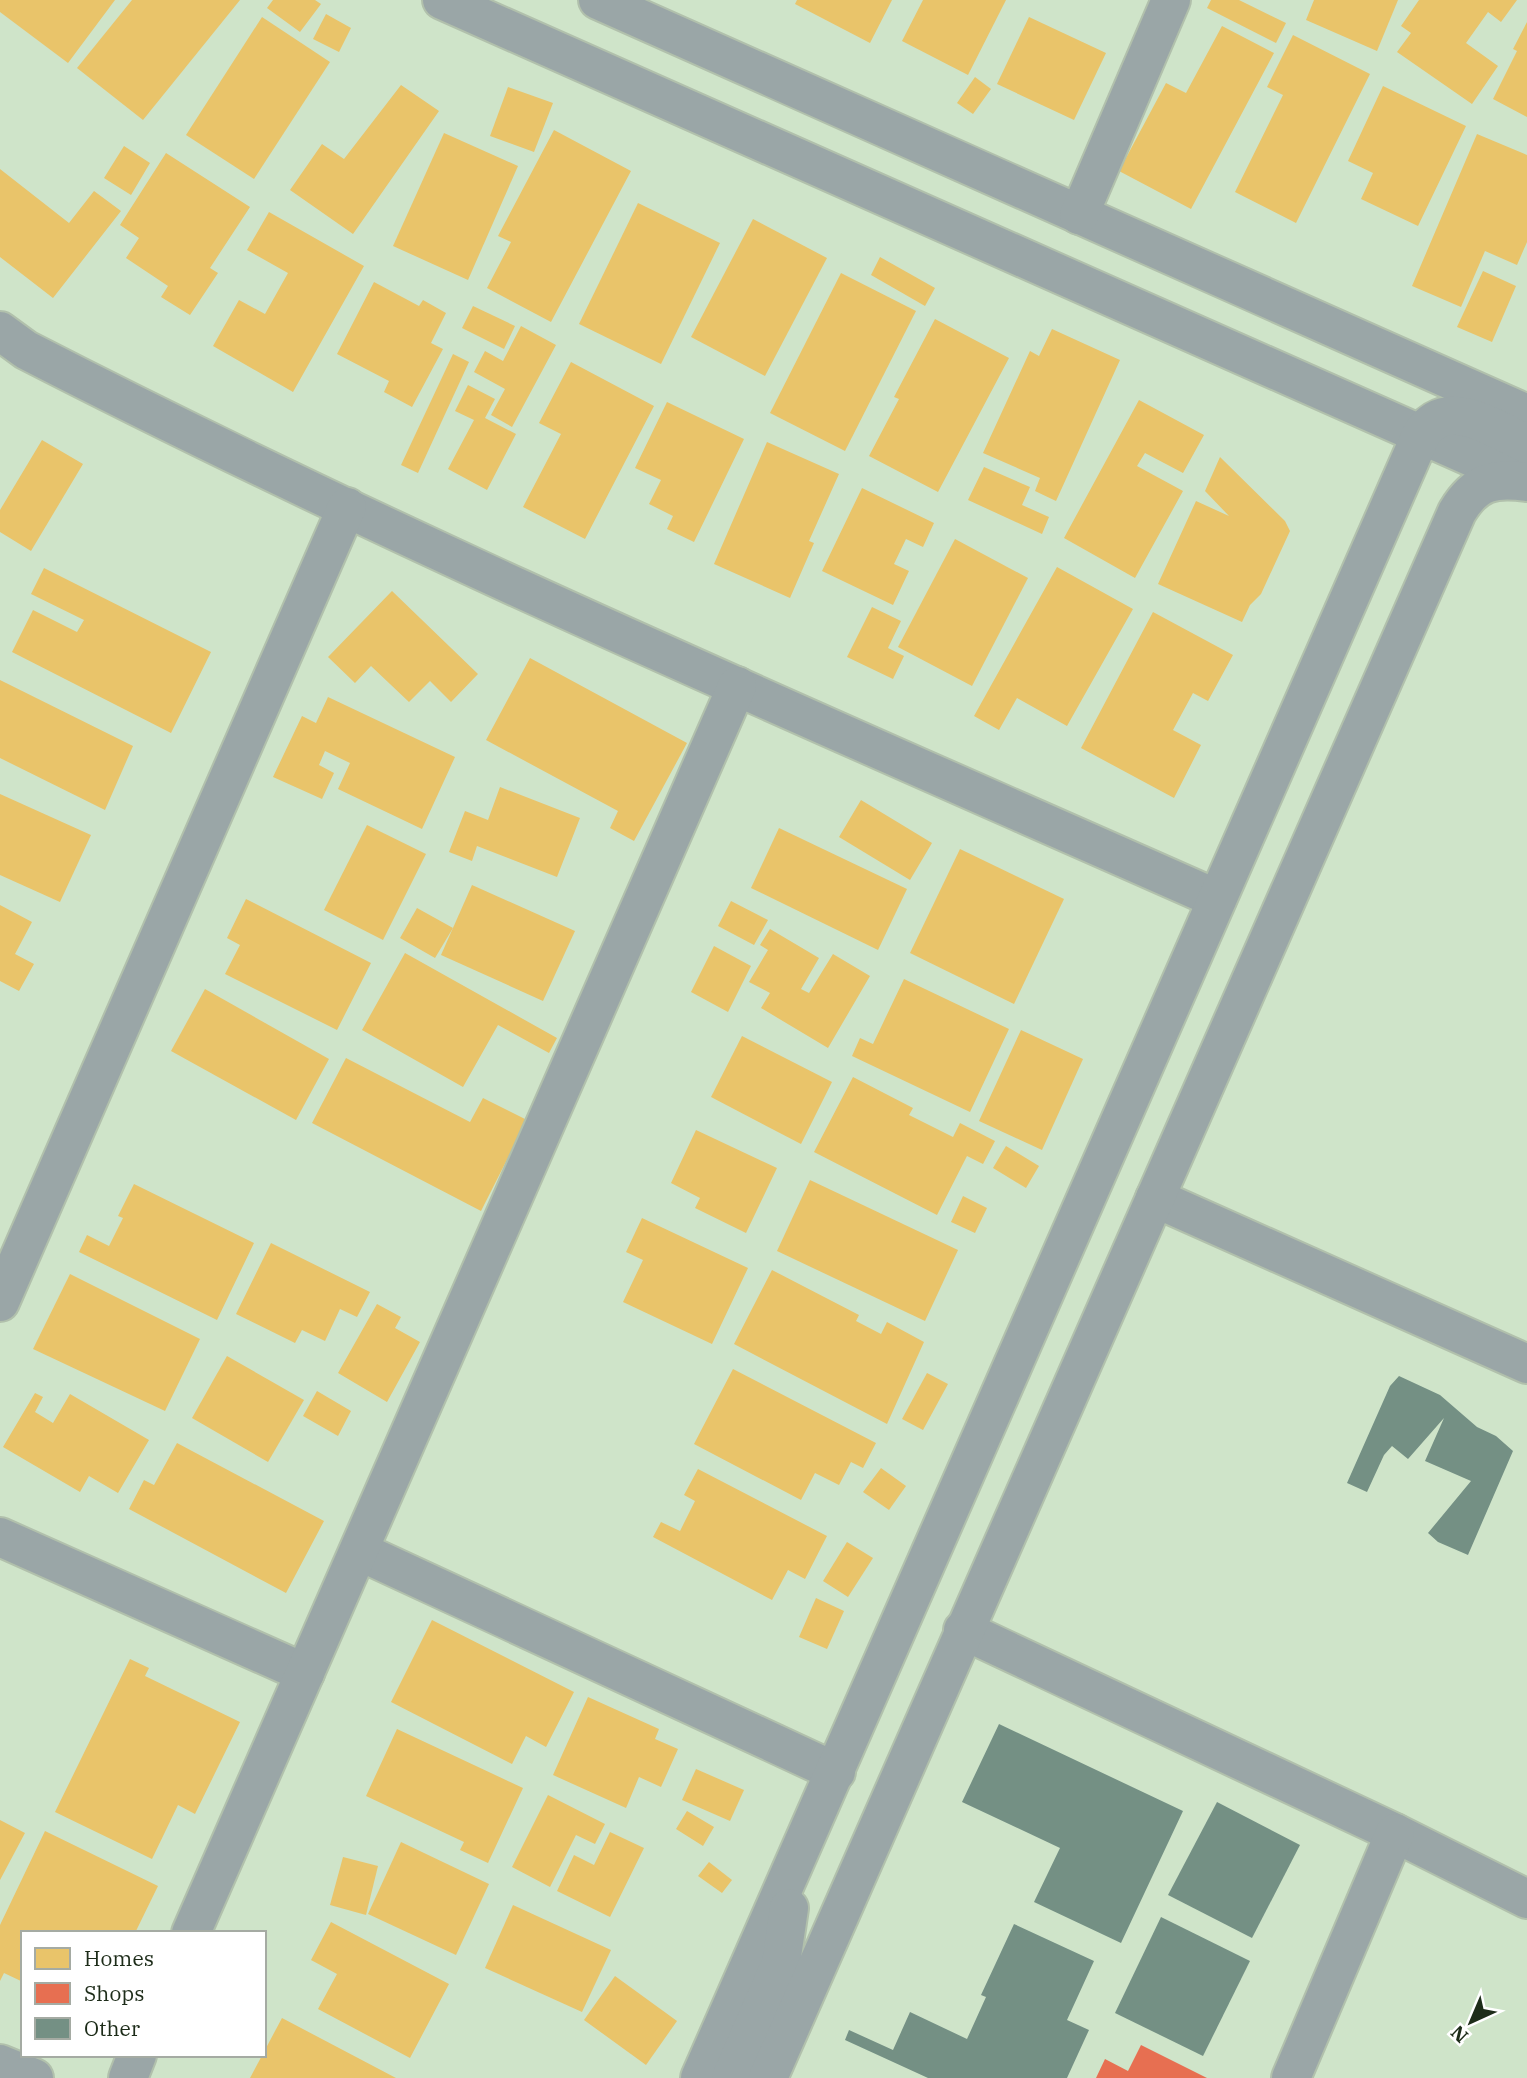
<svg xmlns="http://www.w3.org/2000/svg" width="1527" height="2078" font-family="'IBM Plex Serif',serif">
<rect width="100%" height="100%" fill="#cfe4c9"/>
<g fill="#e9c46a">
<path d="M0,0h115l-47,63 -68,-51z"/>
<path d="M132,0h108l-97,120 -66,-52z"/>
<path d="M273,0h42l6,4 -21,28 -33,-24z"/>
<path d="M797,0h95l-22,43 -75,-39z"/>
<path d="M923,0h83l-38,75 -66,-34z"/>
<path d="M1211,0h28l47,23 -10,20 -69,-35z"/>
<path d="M1314,0h84l-21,51 -71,-31z"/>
<path d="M1419,0h98l-16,22 -13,-10 -22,31 32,23 -26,38 -75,-52 14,-19 -10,-7z"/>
<path d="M326,14l25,14 -12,24 -26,-13z"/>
<path d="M262,17l68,45 -76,117 -68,-44z"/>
<path d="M1029,17l77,36 -32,67 -77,-36z"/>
<path d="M1527,22v95l-34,-18 24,-48 -4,-2z"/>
<path d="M1222,26l52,27 -83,156 -72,-38 47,-88 20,10z"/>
<path d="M1293,35l77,39 -74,149 -61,-31 48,-97 -16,-8z"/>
<path d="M975,77l16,12 -18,25 -16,-11z"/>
<path d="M401,85l38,26 -86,123 -63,-44 32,-46 22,15z"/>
<path d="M1383,86l83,40 -48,100 -57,-27 12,-26 -25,-12z"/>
<path d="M508,87l45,16 -19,49 -44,-16z"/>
<path d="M554,130l77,41 -80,151 -64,-34 24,-46 -13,-6z"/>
<path d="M444,133l74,33 -50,114 -75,-34z"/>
<path d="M1477,134l50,21v87l-10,23 -32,-14 -24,56 -49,-21z"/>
<path d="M124,146l26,17 -19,32 -27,-17z"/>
<path d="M166,153l84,54 -40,61 8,5 -28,42 -29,-18 7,-11 -42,-28 13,-20 -19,-13z"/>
<path d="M0,169l69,54 25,-32 27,20 -68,87 -53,-41z"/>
<path d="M638,203l82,40 -59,121 -82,-40z"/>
<path d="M269,212l95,54 -71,126 -80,-46 26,-46 26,14 23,-41 -41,-23z"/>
<path d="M753,219l74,39 -62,118 -74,-39z"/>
<path d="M880,257l55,31 -10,18 -54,-31z"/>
<path d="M1483,271l33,15 -24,56 -35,-15z"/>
<path d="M841,273l75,38 -71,140 -75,-38z"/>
<path d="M374,282l45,24 4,-6 23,13 -15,30 12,6 -31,58 -28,-15 5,-11 -52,-27z"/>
<path d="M473,306l42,20 -11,23 -42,-21z"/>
<path d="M935,319l74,39 -71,134 -69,-36 30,-57 -5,-2z"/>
<path d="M521,326l35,19 -44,82 -21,-12 14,-26 -31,-17 11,-21 18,10z"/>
<path d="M1052,329l68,31 -64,141 -21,-10 5,-13 -57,-25 47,-102 9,5z"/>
<path d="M453,354l16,8 -51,111 -17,-8z"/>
<path d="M571,362l83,44 -69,133 -62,-32 38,-73 -22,-11z"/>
<path d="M468,385l27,14 -10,19 31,16 -29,56 -39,-21 26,-49 -19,-9z"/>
<path d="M1139,400l65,35 -21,38 -38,-20 -8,13 46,25 -48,87 -71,-40z"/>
<path d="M667,402l77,37 -50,103 -27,-13 6,-13 -24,-12 12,-24 -26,-12z"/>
<path d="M42,440l41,24 -52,87 -31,-19v-22z"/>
<path d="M767,442l72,32 -30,67 5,2 -24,55 -76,-34z"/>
<path d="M1220,457l65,64 5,10 -29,63 -11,11 -8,17 -84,-38 38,-83 33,15 -24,-25z"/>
<path d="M984,467l46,20 -8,18 27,12 -7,17 -74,-34z"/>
<path d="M862,488l72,35 -11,24 -17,-8 -12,25 15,7 -16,34 -71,-34z"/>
<path d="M955,539l73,39 -56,108 -74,-39z"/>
<path d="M1057,567l76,42 -66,117 -50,-28 -18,32 -25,-14z"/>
<path d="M44,568l167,84 -40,81 -159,-81 21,-42 44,22 7,-12 -53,-26z"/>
<path d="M392,591l86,83 -27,28 -21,-21 -21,21 -38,-36 -16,17 -27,-26z"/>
<path d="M872,607l29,14 -13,27 16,8 -11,23 -46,-22z"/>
<path d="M1153,612l80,43 -25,46 -15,-8 -20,37 28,15 -27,53 -93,-50z"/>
<path d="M530,658l157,85 -53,98 -24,-13 8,-17 -132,-71z"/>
<path d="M0,680l133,66 -28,64 -105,-52z"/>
<path d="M328,697l127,60 -33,72 -84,-40 12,-26 -25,-12 -6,14 15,8 -12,26 -49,-22 29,-61 14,7z"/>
<path d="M500,787l80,31 -23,59 -80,-31 -5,15 -23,-9 16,-41 23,9z"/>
<path d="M0,794l91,41 -31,67 -60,-27z"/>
<path d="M861,800l71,43 -22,37 -71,-43z"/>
<path d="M367,825l59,29 -43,86 -59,-30z"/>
<path d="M779,828l128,61 -29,61 -127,-62z"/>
<path d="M960,849l104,50 -50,105 -104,-51z"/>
<path d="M472,885l103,46 -32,70 -102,-46z"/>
<path d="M246,899l125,64 -34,67 -112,-56 15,-29 -13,-7z"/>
<path d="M731,901l37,19 -14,25 -36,-19z"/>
<path d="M0,905l32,17 -17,32 19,10 -15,27 -19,-10z"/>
<path d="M417,908l36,20 -18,30 -35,-20z"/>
<path d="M770,929l49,29 -18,31 8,4 24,-39 37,22 -42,72 -67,-40 9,-15 -21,-11 19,-32 -8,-5z"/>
<path d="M714,946l37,20 -23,46 -37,-20z"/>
<path d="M405,953l152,85 -8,15 -51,-28 -35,62 -101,-57z"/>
<path d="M904,979l105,50 -39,83 -118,-56 8,-18 13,6z"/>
<path d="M205,989l124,70 -33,61 -125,-69z"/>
<path d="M1021,1030l62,29 -41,91 -63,-29z"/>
<path d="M742,1036l90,46 -31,62 -90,-47z"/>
<path d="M346,1058l124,64 13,-24 44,22 -46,91 -169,-88z"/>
<path d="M853,1077l60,31 -4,7 44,22 7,-14 35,18 -12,23 -16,-8 -30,59 -123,-63z"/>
<path d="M696,1130l81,38 -31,65 -51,-25 5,-10 -29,-15z"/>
<path d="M1006,1146l33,20 -13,22 -33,-20z"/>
<path d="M810,1180l148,70 -33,71 -148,-70z"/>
<path d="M134,1184l120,59 -37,77 -138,-68 8,-17 22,11 14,-28 -5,-2z"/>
<path d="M963,1196l24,12 -12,25 -24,-11z"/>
<path d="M642,1218l106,50 -36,76 -89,-42 20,-42 -17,-8z"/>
<path d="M271,1243l99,49 -13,25 -17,-8 -15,32 -23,-11 -7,13 -59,-29z"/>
<path d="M772,1270l87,45 -3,6 25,13 6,-12 37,20 -37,82 -153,-80z"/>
<path d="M70,1274l130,65 -35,72 -132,-62z"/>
<path d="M377,1304l24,13 -6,11 25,14 -33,60 -49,-29z"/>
<path d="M227,1356l77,44 -36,62 -76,-44z"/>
<path d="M733,1369l143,74 -13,25 -12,-6 -12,23 -24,-12 -14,27 -107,-56z"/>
<path d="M927,1373l21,11 -25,46 -21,-11z"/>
<path d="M317,1391l34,20 -13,25 -35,-20z"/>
<path d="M35,1393l8,4 -8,15 18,11 17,-29 79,46 -31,53 -29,-17 -9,16 -77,-45z"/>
<path d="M177,1443l147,78 -38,72 -157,-84 15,-29 10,5z"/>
<path d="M881,1468l25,18 -17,24 -26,-18z"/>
<path d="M698,1469l129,67 -22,43 -17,-9 -16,30 -119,-63 8,-15 19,9 15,-30 -11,-6z"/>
<path d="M847,1542l26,16 -25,39 -25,-16z"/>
<path d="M816,1598l28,13 -17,38 -28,-12z"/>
<path d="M432,1620l142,72 -28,55 -20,-11 -14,28 -121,-62z"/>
<path d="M130,1659l19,9 -4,8 95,46 -45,92 -17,-9 -26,54 -97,-47z"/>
<path d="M588,1697l71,32 -4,10 23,10 -17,38 -22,-10 -13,31 -73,-33z"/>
<path d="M397,1729l126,59 -35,75 -28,-13 4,-8 -98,-46z"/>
<path d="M696,1769l48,21 -14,31 -48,-21z"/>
<path d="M548,1795l57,29 -10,20 -19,-9 -26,52 -38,-20z"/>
<path d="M687,1811l27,16 -11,19 -27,-17z"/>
<path d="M0,1820l25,13 -25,47z"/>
<path d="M45,1831l113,55 -23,47h-112v49l-19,-9 -4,8v-56z"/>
<path d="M610,1832l34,16 -34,69 -53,-26 17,-36 20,10z"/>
<path d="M401,1842l88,42 -33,71 -88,-41z"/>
<path d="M343,1857l35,9 -12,49 -36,-10z"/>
<path d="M709,1862l23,18 -10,13 -24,-17z"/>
<path d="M513,1905l98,45 -29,62 -97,-44z"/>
<path d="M331,1922l118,62 -39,74 -92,-49 19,-35 -26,-14z"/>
<path d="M615,1976l62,45 -31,44 -62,-45z"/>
<path d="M282,2018l114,60h-146z"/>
</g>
<path fill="#e76f51" d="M1141,2045l66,33h-111l9,-19 23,12z"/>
<g fill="#749084">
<path d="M1399,1376l41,19 37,32 19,9 17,15 -45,104 -30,-13 -10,-9 43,-52 -46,-20 19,-43 -36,41 -16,-13 -8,9 -17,37 -20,-9 43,-97z"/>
<path d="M999,1724l184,87 -62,132 -87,-41 26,-54 -98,-46z"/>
<path d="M1217,1802l83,43 -48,93 -84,-43z"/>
<path d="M1161,1917l89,44 -47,95 -88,-43z"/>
<path d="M1014,1924l80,37 -27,59 22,10 -22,48h-139l-83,-38 4,-10 44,20 17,-38 57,27 19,-42 -5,-2z"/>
</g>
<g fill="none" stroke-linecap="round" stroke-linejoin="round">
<defs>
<g id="minor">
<path d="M442,0l1079,479"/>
<path d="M598,0l929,414"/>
<path d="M1079,215l92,-215"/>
<path d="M0,331l26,19c389,200 792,372 1191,549"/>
<path d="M1155,1198l372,166"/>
<path d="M0,1302l347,-795"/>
<path d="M0,1537l305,136"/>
<path d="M359,1551l477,221"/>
<path d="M963,1630l432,203 132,66"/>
<path d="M191,1933l546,-1247"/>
<path d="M0,2064l34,14"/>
<path d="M128,2078l9,-23"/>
<path d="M700,2078l721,-1643c26,-41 73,-6 106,9"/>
<path d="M731,2078l50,-115 8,-55"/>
<path d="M768,2078l689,-1566c18,-30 36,-35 70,-30"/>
<path d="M1291,2078l104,-245"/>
</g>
</defs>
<use href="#minor" stroke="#b1c0ac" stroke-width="42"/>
<use href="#minor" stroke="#9aa6a7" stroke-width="38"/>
</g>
<rect x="21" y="1931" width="245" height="126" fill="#ffffff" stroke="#a5aba3" stroke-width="2"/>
<rect x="35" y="1948" width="35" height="21" fill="#e9c46a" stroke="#a5aba3" stroke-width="2"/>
<text x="84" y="1966" font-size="21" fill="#1d2c19">Homes</text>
<rect x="35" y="1983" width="35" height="21" fill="#e76f51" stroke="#a5aba3" stroke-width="2"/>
<text x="84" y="2001" font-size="21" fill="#1d2c19">Shops</text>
<rect x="35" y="2018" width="35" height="21" fill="#749084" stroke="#a5aba3" stroke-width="2"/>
<text x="84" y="2036" font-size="21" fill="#1d2c19">Other</text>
<g transform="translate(1471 2022) rotate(224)" stroke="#ffffff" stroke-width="5" paint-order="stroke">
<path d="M0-5L12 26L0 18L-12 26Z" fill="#1d2c19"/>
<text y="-10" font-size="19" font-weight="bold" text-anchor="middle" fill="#1d2c19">N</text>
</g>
</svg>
